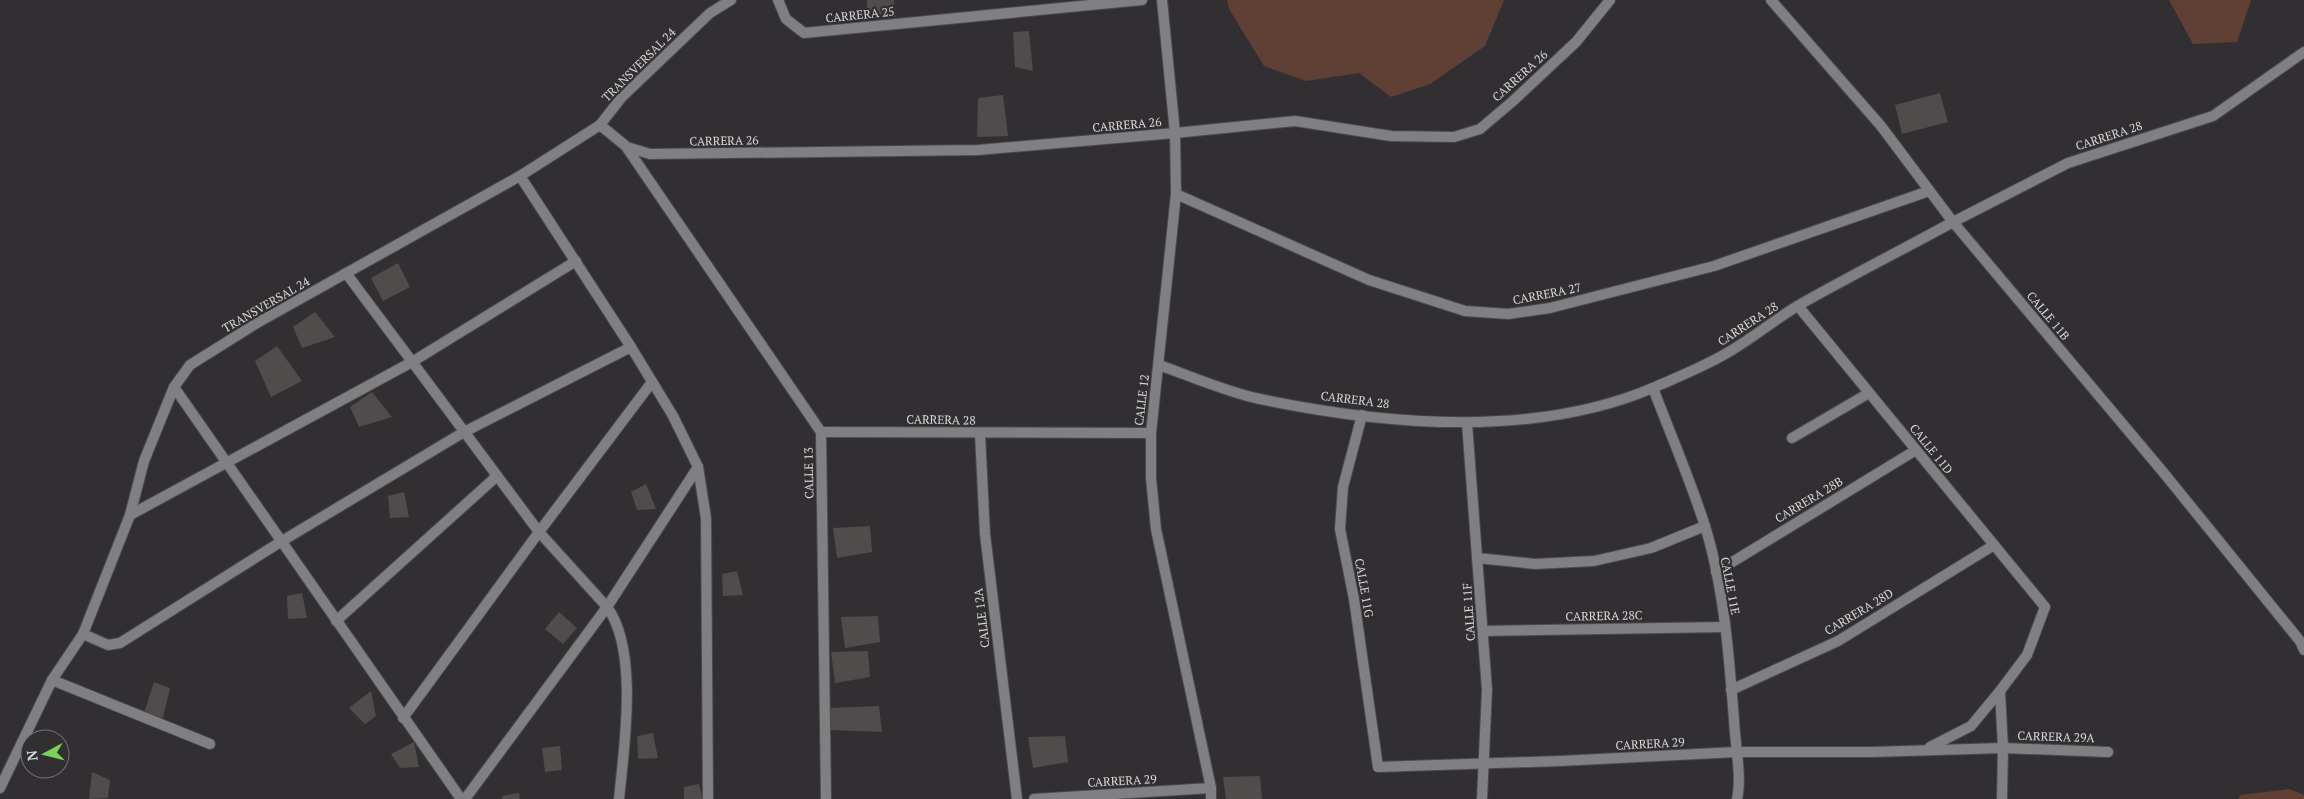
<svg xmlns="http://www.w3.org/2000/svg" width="2304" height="799" font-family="'PT Serif',serif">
<rect width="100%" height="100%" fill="#322f32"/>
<g fill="#604035">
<path d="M1227,0h277l-19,46 -55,38 -39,13 -32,-24 -53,8 -42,-15 -35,-57z"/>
<path d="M2169,0h82l-14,42 -44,2z"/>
<path d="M2289,789l15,6v4h-66l3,-4z"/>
</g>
<g fill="#504c4c">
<path d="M867,0h27l2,17 -29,-4z"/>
<path d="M1029,31l4,40 -18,-4 -2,-35z"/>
<path d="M1940,93l8,29 -46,12 -7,-29z"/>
<path d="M1003,95l5,41 -31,1 1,-39z"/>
<path d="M398,263l12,24 -27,14 -12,-23z"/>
<path d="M315,312l20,25 -33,11 -9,-21z"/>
<path d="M277,346l25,35 -31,16 -16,-36z"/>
<path d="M372,392l20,25 -33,10 -9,-20z"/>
<path d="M646,484l10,25 -19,1 -6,-18z"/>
<path d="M404,492l5,25 -19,1 -2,-22z"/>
<path d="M870,526l2,26 -35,6 -4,-30z"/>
<path d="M737,571l6,24 -20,1 -1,-22z"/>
<path d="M302,593l5,25 -19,1 -1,-23z"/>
<path d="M559,612l18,16 -14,16 -18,-15z"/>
<path d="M878,616l2,26 -35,6 -4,-31z"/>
<path d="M868,651l2,26 -35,6 -4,-31z"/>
<path d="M154,682l16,6 -7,30 -19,-5z"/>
<path d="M371,691l5,25 -11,8 -16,-16z"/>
<path d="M879,706l3,26 -52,-2v-22z"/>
<path d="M653,733l5,25 -20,1 -1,-23z"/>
<path d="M1065,736l3,26 -35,6 -5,-31z"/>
<path d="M414,742l5,25 -19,1 -9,-14z"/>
<path d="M560,746l2,24 -17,2 -3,-24z"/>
<path d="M92,772l18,8 -2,18 -19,1z"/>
<path d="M1260,776l2,23h-36l-3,-22z"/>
<path d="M699,784l4,15h-19v-12z"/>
<path d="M519,793l1,6h-18v-3z"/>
</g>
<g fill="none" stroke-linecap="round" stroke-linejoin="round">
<defs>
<g id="minor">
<path d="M778,0l8,19 18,14 338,-33"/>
<path d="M600,125l27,22 23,7 328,-4 197,-17 120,-12 96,15 63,1 26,-8 33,-28 63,-59 34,-42"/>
<path d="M627,148l194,284 5,367"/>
<path d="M520,176l111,171 42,69 25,51 8,51 2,281"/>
<path d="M1176,194l193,86 96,31 43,3 42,-6 164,-42 215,-75"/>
<path d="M346,273l193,259 -136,186"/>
<path d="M1798,306l247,301 -18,48 -27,36 -29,35 -41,21"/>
<path d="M1159,365c31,11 70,28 101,34 125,26 275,40 395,-12 25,-11 53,-22 77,-37 23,-14 44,-31 67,-45 51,-29 103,-55 154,-83"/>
<path d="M174,387l287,412"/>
<path d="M1653,388c17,45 37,91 52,138 19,62 24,129 29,194 1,23 8,57 3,79"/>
<path d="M1362,415l-19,72 -3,42 14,70 24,168 182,-6 176,-9h136l131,-4 105,4"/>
<path d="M1467,423l20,267 -5,109"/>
<path d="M821,432l330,1"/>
<path d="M980,433l5,101 32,265"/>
<path d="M1792,438l77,-45"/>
<path d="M130,515l282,-153 164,-101"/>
<path d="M1477,558l58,6 59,-3 57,-13 54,-22"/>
<path d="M1716,572l200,-122"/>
<path d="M336,621l161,-145"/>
<path d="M1483,631l242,-4"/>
<path d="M83,634l25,11 12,-2 162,-102 182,-109 167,-85"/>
<path d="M52,680l158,64"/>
<path d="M1731,690l107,-49 156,-96"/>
<path d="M2000,691l3,57 -1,51"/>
<path d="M0,788l52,-108 31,-46 47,-119 14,-54 30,-74 16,-22 67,-42 263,-147 80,-51 21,-27 89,-85 21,-13"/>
<path d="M465,799l142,-192 91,-140"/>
<path d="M619,799c5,-51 20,-149 -12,-192l-68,-75 113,-150"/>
<path d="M1034,799l177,-11"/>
</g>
<g id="tertiary">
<path d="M1162,0l13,133 1,61 -25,239v45l5,51 55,259v11"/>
<path d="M1771,0l110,126 72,96 210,250 137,169 4,9"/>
<path d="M1953,222l115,-59 145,-47 91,-64"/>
</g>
</defs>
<use href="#minor" stroke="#4d4a4d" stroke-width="12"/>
<use href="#tertiary" stroke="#4d4a4d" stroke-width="12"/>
<use href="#minor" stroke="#807f81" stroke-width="10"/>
<use href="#tertiary" stroke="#807f81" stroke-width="10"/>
</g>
<g text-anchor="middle" stroke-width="4.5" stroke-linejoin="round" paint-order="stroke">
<g font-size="12" fill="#dad7d9" stroke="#322f32">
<text transform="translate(860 15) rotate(-6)" y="4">CARRERA 25</text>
<text transform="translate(639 65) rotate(-45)" y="4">TRANSVERSAL 24</text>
<text transform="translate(1520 76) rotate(-42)" y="4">CARRERA 26</text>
<text transform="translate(1127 125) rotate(-5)" y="4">CARRERA 26</text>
<text transform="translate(2109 136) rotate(-18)" y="4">CARRERA 28</text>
<text transform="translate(724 141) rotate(-1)" y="4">CARRERA 26</text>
<text transform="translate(1547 294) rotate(-11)" y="4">CARRERA 27</text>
<text transform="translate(266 305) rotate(-30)" y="4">TRANSVERSAL 24</text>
<text transform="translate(2048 316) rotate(50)" y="4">CALLE 11B</text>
<text transform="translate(1748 324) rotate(-33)" y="4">CARRERA 28</text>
<text transform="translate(1142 400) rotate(-83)" y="4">CALLE 12</text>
<text transform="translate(1355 400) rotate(7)" y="4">CARRERA 28</text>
<text transform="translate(941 420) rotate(1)" y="4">CARRERA 28</text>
<text transform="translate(1931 449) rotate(51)" y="4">CALLE 11D</text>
<text transform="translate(809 473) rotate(-91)" y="4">CALLE 13</text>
<text transform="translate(1809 500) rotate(-31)" y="4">CARRERA 28B</text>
<text transform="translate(1730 586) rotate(79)" y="4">CALLE 11E</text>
<text transform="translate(1364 588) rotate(80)" y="4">CALLE 11G</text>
<text transform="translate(1469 612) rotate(-94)" y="4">CALLE 11F</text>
<text transform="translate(1859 612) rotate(-31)" y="4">CARRERA 28D</text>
<text transform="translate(1604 616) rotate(-1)" y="4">CARRERA 28C</text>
<text transform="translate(982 618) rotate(-97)" y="4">CALLE 12A</text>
<text transform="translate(2056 737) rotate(2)" y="4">CARRERA 29A</text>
<text transform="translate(1650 744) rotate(-3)" y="4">CARRERA 29</text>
<text transform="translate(1122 781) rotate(-3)" y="4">CARRERA 29</text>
</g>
</g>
<g transform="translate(45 754) rotate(263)"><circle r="24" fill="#322f32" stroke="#757275"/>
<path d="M0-4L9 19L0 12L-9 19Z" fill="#7bd156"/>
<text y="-8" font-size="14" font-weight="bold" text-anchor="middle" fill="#dad7d9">N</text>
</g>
</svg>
